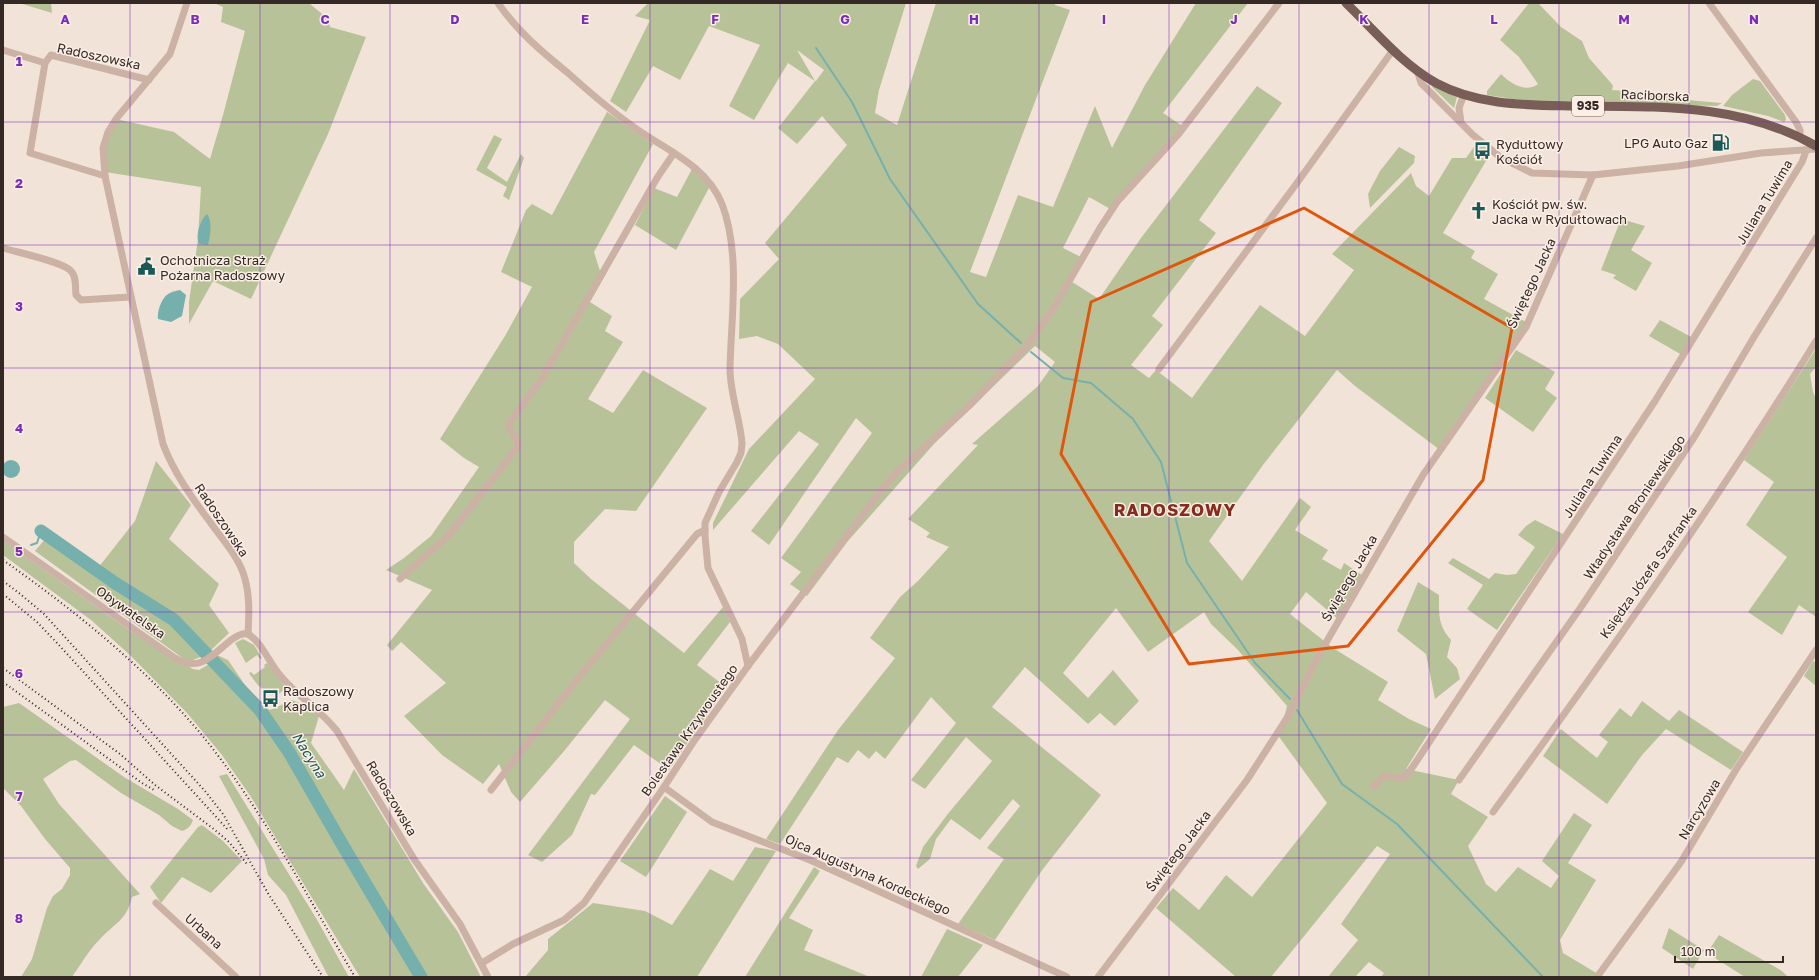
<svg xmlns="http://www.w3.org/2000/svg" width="1819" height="980" font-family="'Golos Text',sans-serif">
<rect width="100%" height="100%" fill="#f2e3d8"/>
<g fill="#b8c298" fill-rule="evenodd">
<path d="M19,3h32l1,10z"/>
<path d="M214,3h95l19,16 2,8 36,10 -38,97 -77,165 -38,-18 -24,43v-22l9,-63 3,-52 -96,-15 -2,-24 13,-29 58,13 36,27 13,-44 22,-84 -24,-9 2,-15z"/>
<path d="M648,3h258l-27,87 -4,23 22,12 39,-122h119v2l15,5 -100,262 16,5 32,-82 35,12 42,-101 17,42 33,-63 51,-82h52l-85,110 21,14 -72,83 -23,-13 -26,51 20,10 -14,22 30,19 42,-61 116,-152 25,17 -83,117 17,13 -64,83 11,9 -32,40 18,13 7,-8 36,28 68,-93 45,31 49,-66 -22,-16 79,-81 5,13 13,10 23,-38h14l13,-18 13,11 -49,82 32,18 -4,7 27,16 -14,25 44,24 -88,127 -85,-64 -18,-16 -74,95 -54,76 33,40 58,-83 11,9 -16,23 33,20 -6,9 19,11 3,-7 18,12 -23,45 -33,-28 -16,22 43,34 55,34 -10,18 31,19 22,10 -25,40 53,11 -8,14 37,23 -20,29 18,38 10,8 22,-25 33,21 8,-12 -17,-15 32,-48 18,12 -24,38 28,17 -36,60 3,13 40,24h-222l3,-4 -15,-11 -14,15h-27l30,-37 -17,-16 49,-70 -13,-8 -106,131h-35l-80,-69 17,-20 26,22 27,-35 26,22 75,-94 -50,-69 5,-8 5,-20 -50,-57 -26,-25 -7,-12 -56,40 -32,-44 -53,65 25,25 25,-28 26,31 -24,25 -15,-13 -12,11 -63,-57 -33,40 109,88 -58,74 -48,71 -37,-16 46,-65 -17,-11 33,-42 -7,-7 -33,41 -29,-21 -15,20 -6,20 -12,10 -2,-3 7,-19 24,-32 45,-54 -26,-24 -41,52 -14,-9 45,-57 -25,-26 -46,62 -9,-8 -7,8 -11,-9 -10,13 -11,-6 -57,87 -14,-5 72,-109 57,-72 -25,-20 30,-41 18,-16 31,-34 -23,-10 4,-4 -22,-14 70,-74 -6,-1 66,-58 17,-24 -20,-16 -101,98 -86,97 -41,55 -17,-12 11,-12 -20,-14 91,-125 -16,-15 -87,127 -18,-14 68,-87 -20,-13 -86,99v-7l36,-74 66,-70 -37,-35 -21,-8 -18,3 1,-40 39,-40 -14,-16 82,-98 -25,-29 -25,28 -19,-16 37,-47 -27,-18 -34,57 -25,-14 31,-61 -51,-19 -29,54 -27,-14 -27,46 -16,-11 40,-81 -15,-4zM797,50l27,20 -8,11h-1z"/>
<path d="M1529,3h9l23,24 21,14 7,17 22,25 2,3 -1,4 55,4 3,4 5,1 47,4 -5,3 -185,-4 -45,-7v-4l14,-17c10,10 25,19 37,10l-19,-27 -19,-17z"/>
<path d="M1753,79l7,2 25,34 1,5 -2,2 -16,-6 -45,-10 9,-11z"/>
<path d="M1434,86l23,11 -3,11 -22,-21z"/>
<path d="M607,112l46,32 -59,108 6,19 7,1 -17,30 22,14 -7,15 18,11 -35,57 25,14 30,-43 64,38 -71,103 -31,-2 -31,33v21l17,16 93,74 39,-46 7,15 -33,43 29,22 -57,83 -35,-25 -39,50 -4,-1 -19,41 -30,27 -14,-7 102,-136 -25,-19 -40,50 -45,52 -9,-10 -12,-28 -16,20 -41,-29 -38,-39 42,-33 -45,-41 -9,9 -5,-6 45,-55 -46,-20 18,-12 27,-22 48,-69 -15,-9 -24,-19 65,-103 27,-49 -31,-15 25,-62 6,-6 20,11z"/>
<path d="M494,135l8,4 -15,29 20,14 14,-28 3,4 -15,42 -6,-4 4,-9 -31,-17z"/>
<path d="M1399,147l16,9 -1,7 -44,45 -2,-14 12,-23z"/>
<path d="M692,169l18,17 -34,64 -41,-25 19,-37 23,9z"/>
<path d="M1621,219l24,7 -14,24 21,13 -16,28 -23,-13 3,-3 -15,-5z"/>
<path d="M1660,320l33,18 -11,17 -33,-19z"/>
<path d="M1816,349v18l-6,7 3,18 3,7v218l-17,-12 -17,30 -34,-23 39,-55 -41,-32 28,-43 -30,-22z"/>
<path d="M1516,350l39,22 -10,17 12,9 -24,34 -48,-34z"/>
<path d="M156,461l35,44 -22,34 50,45 -10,21 20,28 -21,20 -33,-34 -77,-51 37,-47z"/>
<path d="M1535,520l28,14 -66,96 -30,-21 16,-24 -35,-22 5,-5 36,21 6,-6 12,2 9,-1 19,-27 -17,-12 8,-9z"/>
<path d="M46,538l80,58 45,26 32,34 -15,6 -153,-111z"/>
<path d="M3,541l129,91 61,37 6,1 12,-7 48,48 159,266h-58l-109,-180 -29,-42 -35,-42 -56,-57 -40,-36 -88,-65z"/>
<path d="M1418,582l21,13c0,20 -1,30 12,45l-4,17 10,11 3,11 -25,20 -9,-45 -29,-23z"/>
<path d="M243,639l11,6 8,13 -2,1 -3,-4 -11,8 -11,-20z"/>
<path d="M217,655l11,5 17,25 17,19 8,6 22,-10 8,3 19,13 -8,27 33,47 10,-21 69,114 35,49 23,45h-57l-17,-26 -113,-198 -33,-43 -48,-51z"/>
<path d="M1813,661l3,2v23l-12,-10z"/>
<path d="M267,663l17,22v4l-7,7c-13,-2 -21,-12 -28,-23l2,-1 3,3 11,-8 -1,-2z"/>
<path d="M1642,701l27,20 10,-11 64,42 -12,18 -65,-41 -24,26 -35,49 -64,-48 18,-27 36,29 11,-16 -9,-7 21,-27 11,9z"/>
<path d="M19,703l105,74 54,32 15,11c-2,6 -5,9 -11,11l-10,-5 -13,-11 -38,-22 -45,-33 -6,1 -27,18 16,25 81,90 -8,3c-5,23 -17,26 -32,42 -11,11 -19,25 -28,38h-51l11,-18 15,-51 6,-12 9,-7 8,-14v-7l-25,-29 -24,-33 -18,-18v-81z"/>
<path d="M227,774l89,144 33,59h-20l-2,-3 -41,-79 -18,-20 -4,-16 -45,-83z"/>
<path d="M665,796l22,16 -41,65 -26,-16z"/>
<path d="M202,825l21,16 19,20 -31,32 -29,-16 -21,26 -11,-16 48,-60z"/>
<path d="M755,847l21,4 -79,126h-172l23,-27v-11l45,-36 52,8 27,14 38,-56 23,12z"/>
<path d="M814,867l6,4 -31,47 24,12 -9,20 66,27h-125z"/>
<path d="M1669,928l35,22 -11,19 -31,-21z"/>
<path d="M947,929l36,16 -25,32h-37z"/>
<path d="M1719,935l63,36 6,6h-43l-38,-24z"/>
</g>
<g fill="#76b0ad">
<path d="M207,214c6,8 3,22 1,31l-9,-1c-4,-8 1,-24 8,-30z"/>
<path d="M180,290l6,5 -4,21 -11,6 -13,-3c-1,-8 4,-23 12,-26 3,-2 7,-2 10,-3z"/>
<circle cx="11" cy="469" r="9"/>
</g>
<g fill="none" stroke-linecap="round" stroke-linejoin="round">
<g stroke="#76b0ad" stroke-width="2">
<path d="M816,48l36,54 38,77 88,125 43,39"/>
<path d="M1031,352l32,26 28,5 42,36 28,43 26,101 68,100 35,36"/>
<path d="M31,545l6,-2 4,-12"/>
<path d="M1297,710l45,74 55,40 146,153"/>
</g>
<path stroke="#76b0ad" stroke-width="13" d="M41,531l74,52 59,37 86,90 29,42 53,92 79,133"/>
<g stroke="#cbb2a4" stroke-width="7">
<path d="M187,3l-17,51 -54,65 -8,13 -5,16 2,28 58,268c11,29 29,54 47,78 12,17 30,36 35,57 5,18 4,36 3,55"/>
<path d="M498,3c19,28 44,49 70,70 20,18 41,36 63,52 32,24 75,39 91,79 19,50 9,113 8,165 0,24 10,50 12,74l-1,10 -4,9 -18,30 -14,31v13l3,32 34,71 6,27"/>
<path d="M1709,3l87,119 4,8v7"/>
<path d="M3,50l42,13 6,-8 98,25"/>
<path d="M45,63l-15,90 75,23"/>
<path d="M1417,70l4,13 52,52 27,22 32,16 61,2 85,-9 83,-13 55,-4"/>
<path d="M1461,122l-2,-14 5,-14"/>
<path d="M3,248c13,4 61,14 68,23 6,6 4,17 5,24l5,5 49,-3"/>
<path d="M1159,369l135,-182 99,-137"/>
<path d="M3,537l172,121c25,15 37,-3 56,-18 6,-4 10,-7 17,-6"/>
<path d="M400,579l50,-45 69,-89 -11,-20 33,-45 116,-202 17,-25"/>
<path d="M248,634c13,8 19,24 28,36 17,24 43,38 61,61l77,128 46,65 28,53"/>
<path d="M1459,780l122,-173 114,-171 59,-99 62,-99"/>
<path d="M1374,786l10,-10 20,2 8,-10 243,-367 147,-239 4,-11"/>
<path d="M664,787l48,35 98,38 257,117"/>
<path d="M491,790l85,-109 121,-147 8,-4"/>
<path d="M1493,812c112,-153 223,-309 323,-471"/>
<path d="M156,903l80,74"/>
<path d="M482,963l31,-19 51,-24 20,-17 80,-116 30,-46 54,-75 135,-178 13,-15 74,-68 55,-57 28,-39 47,-81 17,-26 60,-66 102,-133"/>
<path d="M1098,977l149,-197 40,-62 33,-65 103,-178 103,-148 67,-152"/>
<path d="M1597,977l84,-115 56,-94 79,-118"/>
</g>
<path stroke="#785e56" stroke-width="9" d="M1346,3c29,28 55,60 90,80 41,22 88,22 133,23 86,1 170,-4 247,40"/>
<g stroke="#352926" stroke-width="2" stroke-dasharray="1 3" stroke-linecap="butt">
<path d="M3,560c72,51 141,106 198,174 60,73 106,162 154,243"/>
<path d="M3,581l16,12 25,21 161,177 18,23 46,81 54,82"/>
<path d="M3,594l34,28 21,22 171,187"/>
<path d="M3,668l117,86 35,31 60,45 14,12 18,22"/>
<path d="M3,682l139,101 14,8"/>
</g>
</g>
<path fill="none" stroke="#df570d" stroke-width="3" stroke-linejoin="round" d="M1304,208l208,120 -29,152 -135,166 -159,18 -128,-210 30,-152z"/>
<path fill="none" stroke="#7b2cbf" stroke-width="1" stroke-opacity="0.55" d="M130,3v974M260,3v974M390,3v974M520,3v974M650,3v974M780,3v974M910,3v974M1039,3v974M1169,3v974M1299,3v974M1429,3v974M1559,3v974M1689,3v974M3,122h1813M3,245h1813M3,368h1813M3,490h1813M3,612h1813M3,735h1813M3,858h1813"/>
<defs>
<symbol id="fuel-bare" viewBox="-9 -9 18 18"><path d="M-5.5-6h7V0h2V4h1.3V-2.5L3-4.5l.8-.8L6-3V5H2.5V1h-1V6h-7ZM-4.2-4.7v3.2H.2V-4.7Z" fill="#1a5957" stroke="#faeee5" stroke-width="2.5" paint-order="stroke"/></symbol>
<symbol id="bus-bare" viewBox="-9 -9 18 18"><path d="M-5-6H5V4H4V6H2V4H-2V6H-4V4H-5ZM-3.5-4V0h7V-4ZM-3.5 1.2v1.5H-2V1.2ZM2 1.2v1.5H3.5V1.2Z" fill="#1a5957" stroke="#faeee5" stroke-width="2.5" paint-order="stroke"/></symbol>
<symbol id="church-bare" viewBox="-9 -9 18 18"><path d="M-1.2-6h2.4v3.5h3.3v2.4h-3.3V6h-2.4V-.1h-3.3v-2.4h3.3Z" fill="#1a5957" stroke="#faeee5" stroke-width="2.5" paint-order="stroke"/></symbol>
<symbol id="civic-bare" viewBox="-9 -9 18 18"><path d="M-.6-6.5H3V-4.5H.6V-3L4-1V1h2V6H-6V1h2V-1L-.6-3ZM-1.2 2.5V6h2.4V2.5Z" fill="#1a5957" stroke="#faeee5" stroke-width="2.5" paint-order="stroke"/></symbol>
</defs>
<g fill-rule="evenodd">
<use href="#fuel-bare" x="1708" y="130" width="25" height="25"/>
<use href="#bus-bare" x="1470" y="138" width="25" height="25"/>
<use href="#church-bare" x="1466" y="198" width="25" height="25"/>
<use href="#civic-bare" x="134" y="254" width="25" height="25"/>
<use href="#bus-bare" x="258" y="686" width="25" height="25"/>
</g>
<g text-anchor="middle" stroke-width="3" stroke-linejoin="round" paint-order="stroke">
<rect fill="#faeee5" stroke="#70645f" stroke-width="1" x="1572" y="96" width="32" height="20" rx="3"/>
<g font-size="12" font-weight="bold" fill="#352926">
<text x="1588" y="110">935</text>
</g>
<g font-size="13" fill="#352926" stroke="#faeee5">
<text transform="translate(99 56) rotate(12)" y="5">Radoszowska</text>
<text transform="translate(1655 95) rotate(2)" y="5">Raciborska</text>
<text transform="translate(1764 202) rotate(-59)" y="5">Juliana Tuwima</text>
<text transform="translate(1531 283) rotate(-65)" y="5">Świętego Jacka</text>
<text transform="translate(1592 476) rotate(-57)" y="5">Juliana Tuwima</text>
<text transform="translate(1634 507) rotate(-56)" y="5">Władysława Broniewskiego</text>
<text transform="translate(222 520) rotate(56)" y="5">Radoszowska</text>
<text transform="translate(1648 572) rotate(-55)" y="5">Księdza Józefa Szafranka</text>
<text transform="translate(1349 578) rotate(-60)" y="5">Świętego Jacka</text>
<text transform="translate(131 612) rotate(35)" y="5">Obywatelska</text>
<text transform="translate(689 730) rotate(-55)" y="5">Bolesława Krzywoustego</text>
<text transform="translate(392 798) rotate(59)" y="5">Radoszowska</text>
<text transform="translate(1699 809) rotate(-59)" y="5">Narcyzowa</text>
<text transform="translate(1178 851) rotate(-53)" y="5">Świętego Jacka</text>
<text transform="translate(868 874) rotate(24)" y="5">Ojca Augustyna Kordeckiego</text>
<text transform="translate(204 931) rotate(42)" y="5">Urbana</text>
</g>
<g font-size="13" fill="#352926" stroke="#faeee5" text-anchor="start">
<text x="1708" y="148" text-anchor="end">LPG Auto Gaz</text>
<text x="1496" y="149">Rydułtowy<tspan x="1496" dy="15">Kościół</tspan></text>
<text x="1492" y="209">Kościół pw. św.<tspan x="1492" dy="15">Jacka w Rydułtowach</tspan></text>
<text x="160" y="265">Ochotnicza Straż<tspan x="160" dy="15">Pożarna Radoszowy</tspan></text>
<text x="283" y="696">Radoszowy<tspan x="283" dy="15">Kaplica</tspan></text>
</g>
<g font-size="14" font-style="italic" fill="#1a5957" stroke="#faeee5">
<text transform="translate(309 755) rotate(58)" y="5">Nacyna</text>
</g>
<g font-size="17" font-weight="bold" letter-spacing="1" fill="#882b1c" stroke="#faeee5">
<text x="1175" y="516">RADOSZOWY</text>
</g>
</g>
<g font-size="13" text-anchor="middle" font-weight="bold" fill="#7b2cbf" stroke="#faeee5" stroke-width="3" stroke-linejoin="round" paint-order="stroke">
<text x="65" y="24">A</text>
<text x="195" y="24">B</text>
<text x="325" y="24">C</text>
<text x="455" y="24">D</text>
<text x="585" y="24">E</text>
<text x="715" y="24">F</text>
<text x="845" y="24">G</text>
<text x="974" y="24">H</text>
<text x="1104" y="24">I</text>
<text x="1234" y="24">J</text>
<text x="1364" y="24">K</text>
<text x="1494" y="24">L</text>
<text x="1624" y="24">M</text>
<text x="1754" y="24">N</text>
<text x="19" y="66">1</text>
<text x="19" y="188">2</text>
<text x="19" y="311">3</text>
<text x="19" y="433">4</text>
<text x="19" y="556">5</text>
<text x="19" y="678">6</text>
<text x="19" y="801">7</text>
<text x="19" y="923">8</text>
</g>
<rect width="1819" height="980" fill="none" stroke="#352926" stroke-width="8"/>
<path d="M1675 956v6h108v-6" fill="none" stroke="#352926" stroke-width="2"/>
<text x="1681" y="956" font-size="12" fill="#352926" stroke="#faeee5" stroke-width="3" paint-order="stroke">100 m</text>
</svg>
